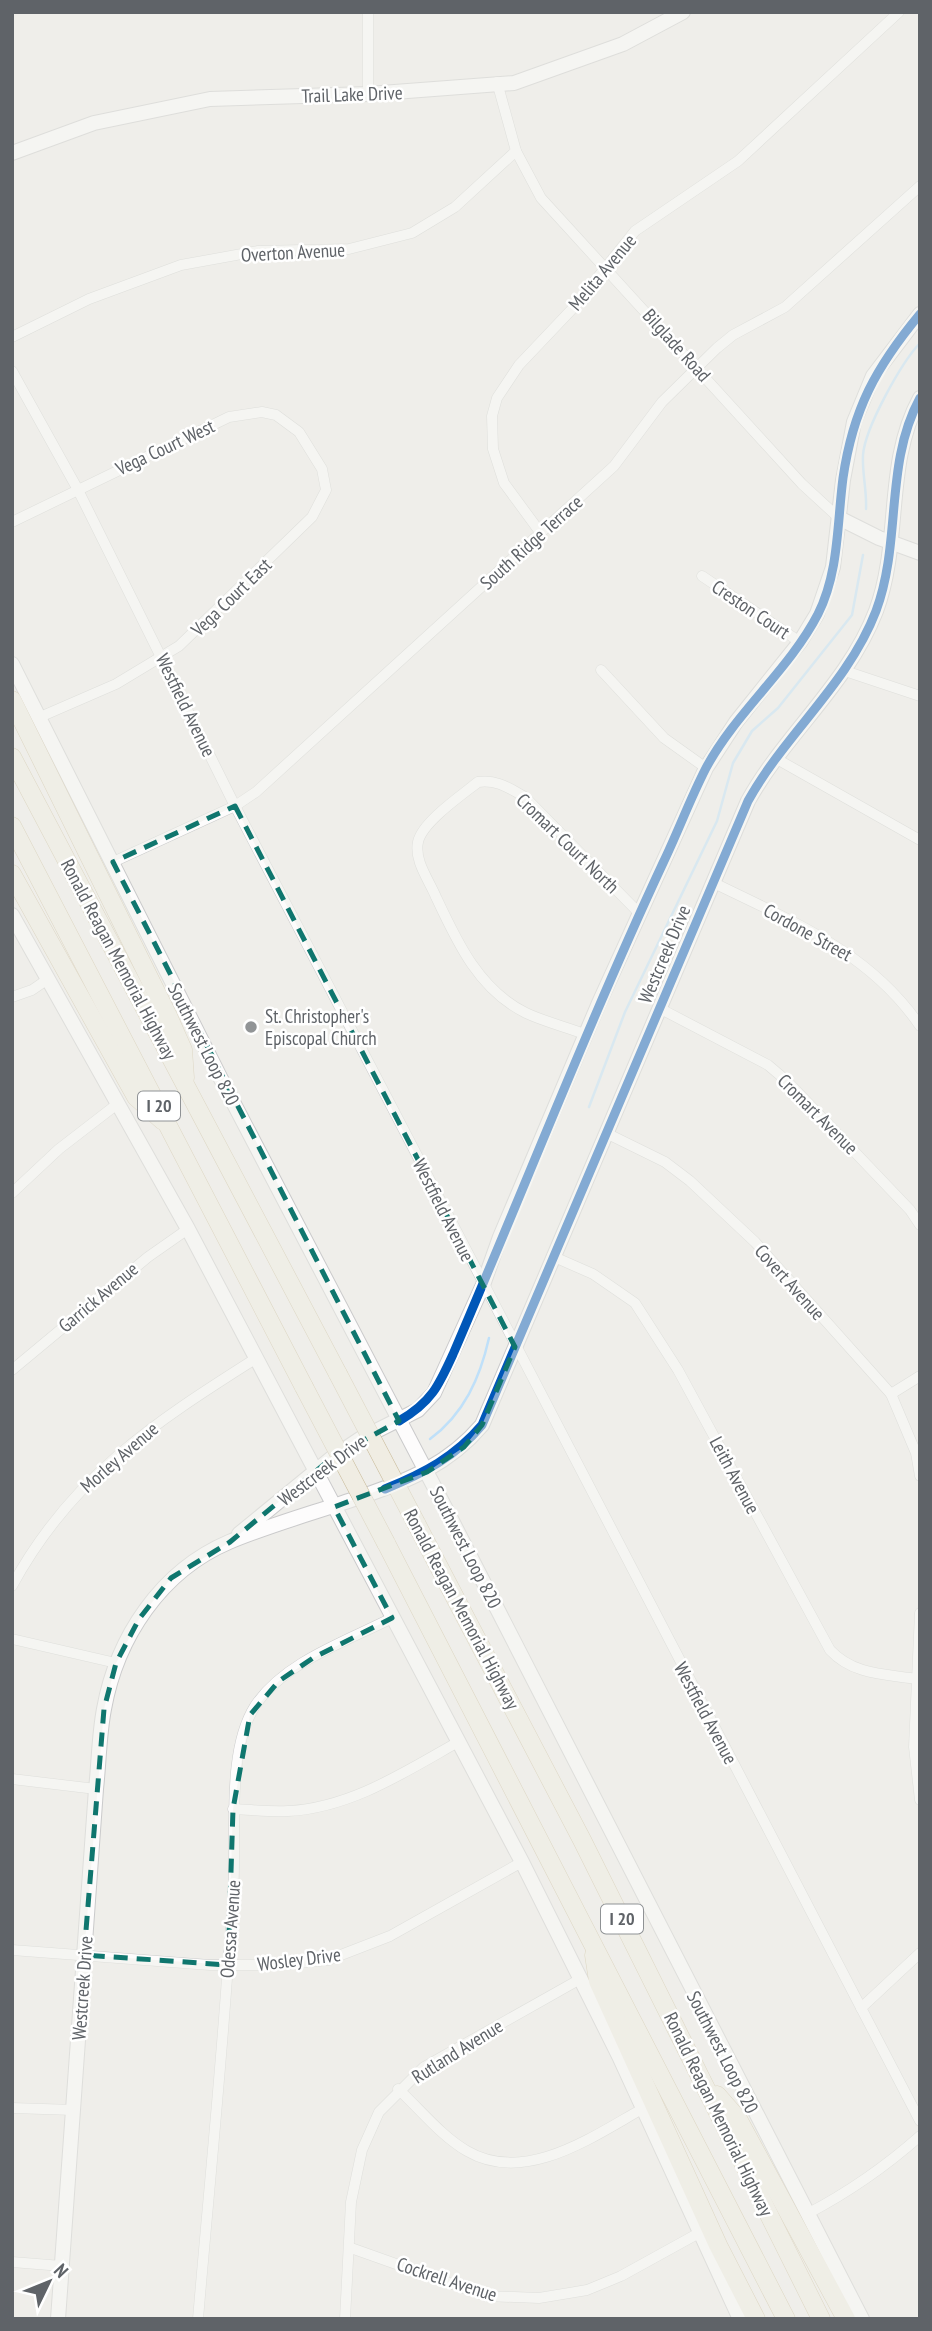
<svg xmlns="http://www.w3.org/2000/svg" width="932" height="2331" font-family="'PT Sans Narrow',sans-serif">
<rect width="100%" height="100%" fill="#efeeea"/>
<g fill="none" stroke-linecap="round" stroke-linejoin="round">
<g stroke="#bfe0f9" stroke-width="2.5">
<path d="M866,509c1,-18 -4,-36 -3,-54 2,-27 38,-92 57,-112"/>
<path d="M589,1107l36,-95 92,-191 16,-58 19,-32 26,-23 74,-93 11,-60"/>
<path d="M430,1439c34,-25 50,-61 59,-101"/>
</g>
<defs>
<g id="street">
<path d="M497,82l19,69 25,47 261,286 37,34"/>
<path d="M368,94v-82"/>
<path d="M12,337l77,-38 92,-34 77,-14 91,-2 63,-16 43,-26 61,-56"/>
<path d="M12,371l65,117 158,318 685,1315"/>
<path d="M12,522l217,-105 33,-5 14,3 23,17 23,37 4,21 -14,27 -133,129 -63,38 -76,33"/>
<path d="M540,532l-36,-49 -11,-34 -1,-33 5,-18 22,-33 55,-58 61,-76 103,-70 161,-149"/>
<path d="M702,576l98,66"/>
<path d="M601,670l63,68 42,30"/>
<path d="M845,671l75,25"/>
<path d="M775,758l145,82"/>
<path d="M113,862l122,-56 21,-14 358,-326 48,-64 55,-54 16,-13 52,-28 135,-121"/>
<path d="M714,883c77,38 156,69 206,143"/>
<path d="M12,997l20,-7 16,-11"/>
<path d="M659,1008l109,57 20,17 122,128 10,15"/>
<path d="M587,1035c-20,-8 -42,-13 -61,-22 -47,-23 -69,-71 -90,-116 -7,-17 -22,-36 -18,-55 4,-20 44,-47 60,-60 18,-3 31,6 47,15l114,116"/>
<path d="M606,1133l59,29 25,19 65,61 136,152 25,59 4,23"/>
<path d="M12,1193l47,-44 57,-44"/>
<path d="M552,1256l41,18 42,29 43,67 152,280c23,25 55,24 87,29"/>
<path d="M12,1370l136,-113 40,-28"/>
<path d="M891,1394l29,-18"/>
<path d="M12,1586c59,-109 142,-163 243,-227"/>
<path d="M920,1613l-6,134 6,53"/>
<path d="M12,1639l104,24"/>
<path d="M12,1779l84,10"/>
<path d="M233,1809c18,1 37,3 55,2 62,-3 117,-39 170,-69"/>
<path d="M12,1950l198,15h69l49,-5 62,-24 132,-74"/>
<path d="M861,2008l59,-55"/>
<path d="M398,2089c22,20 43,47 69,62 58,34 125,-14 175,-42"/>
<path d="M12,2108l62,2"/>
<path d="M807,2214c42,-22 78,-47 113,-78"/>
<path d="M351,2248l135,48 53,2 48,-8 34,-14 78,-43"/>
<path d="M12,2262l50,4"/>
<path d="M198,2319c10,-119 22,-237 30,-355 3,-34 6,-68 6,-101 1,-46 -5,-116 21,-157 29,-44 92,-65 137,-88"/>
<path d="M345,2319l6,-117 11,-52 17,-38 45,-45 158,-89"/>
</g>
<g id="secondary">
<path d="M12,153l82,-30 116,-24 158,-5 146,-11 109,-39 60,-32"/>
<path d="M839,518l40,20 41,15"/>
<path d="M12,664l209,415 229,438 412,802"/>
<path d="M12,915l176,314 334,633 97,194 121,263"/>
<path d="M239,1534l94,-77 27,-18 58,-29 16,-17 49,-108 17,-48 99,-234 107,-235 30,-46 64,-80 17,-28 16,-47 10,-87 11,-58 19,-46 47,-62"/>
<path d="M58,2319l38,-530c3,-27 3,-54 8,-80 13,-72 57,-138 125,-167 43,-18 88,-30 131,-45 48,-16 89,-33 122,-72l266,-624c37,-67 100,-117 128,-190 26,-70 8,-147 44,-213"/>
</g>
<g id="highway">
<path d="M12,700l156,316 15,34 2,28"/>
<path d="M12,757l326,617"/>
<path d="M12,826l292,561"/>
<path d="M12,874l124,223 27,24"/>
<path d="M416,1523l166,317 239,479"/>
<path d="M386,1543l400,776"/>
<path d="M594,1955l4,26 120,264 38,74"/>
<path d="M717,2095l21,24 108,200"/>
</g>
</defs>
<use href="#street" stroke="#cbcccc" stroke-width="11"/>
<use href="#secondary" stroke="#cacacb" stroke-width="16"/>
<use href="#highway" stroke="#c8b996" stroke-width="19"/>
<use href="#street" stroke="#fdfcfc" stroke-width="10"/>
<use href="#secondary" stroke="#fdfcfc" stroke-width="14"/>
<use href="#highway" stroke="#f0ede3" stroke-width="18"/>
<defs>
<g id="highway-bridge">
<path d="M338,1374l78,149"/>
<path d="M304,1387l82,156"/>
</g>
</defs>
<use href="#highway-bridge" stroke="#c8b996" stroke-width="19" stroke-linecap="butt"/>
<use href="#highway-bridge" stroke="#f0ede3" stroke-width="18"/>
<defs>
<g id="cycleway">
<path d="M399,1421c33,-19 40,-36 55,-69 70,-163 134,-328 209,-489 15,-31 27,-64 43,-95 30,-56 83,-98 112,-154 21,-42 19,-90 25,-136 10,-69 33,-111 77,-164"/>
<path d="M385,1489c39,-16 70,-32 97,-64l266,-624c37,-67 100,-117 128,-190 26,-70 8,-147 44,-213"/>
</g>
</defs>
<use href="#cycleway" stroke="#fff" stroke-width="13"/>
<use href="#cycleway" stroke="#0057b8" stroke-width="9"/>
</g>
<path d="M0 0H932V2331H0ZM235,806l280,541 -33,78 -18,22 -37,25 -93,35 58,111 -79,40 -34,23 -29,34 -17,94 -5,156 -144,-10 20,-246 12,-46 23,-44 32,-41 59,-36 103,-85 66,-36 -286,-559z" fill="#efeeea" fill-opacity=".55" fill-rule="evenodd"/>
<path fill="none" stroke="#0f766e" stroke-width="5" stroke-dasharray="14 9" stroke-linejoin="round" d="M235,806l280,541 -33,78 -18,22 -37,25 -93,35 58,111 -79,40 -34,23 -29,34 -17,94 -5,156 -144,-10 20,-246 12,-46 23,-44 32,-41 59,-36 103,-85 66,-36 -286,-559z"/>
<circle fill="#919496" stroke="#fff" stroke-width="2.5" cx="251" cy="1027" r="7"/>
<g text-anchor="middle" stroke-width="5" stroke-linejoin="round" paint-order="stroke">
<g fill="#fff" stroke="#8f9295" stroke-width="2">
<rect x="138" y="1091.5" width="42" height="29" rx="5"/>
<rect x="601" y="1904.5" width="42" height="29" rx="5"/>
</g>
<g font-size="18" font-weight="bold" fill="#5f6368">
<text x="159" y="1112">I 20</text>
<text x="622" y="1925">I 20</text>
</g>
<g font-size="19" fill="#5f6368" stroke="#fff">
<text transform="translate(352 94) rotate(-2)" y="7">Trail Lake Drive</text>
<text transform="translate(293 252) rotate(-3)" y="7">Overton Avenue</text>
<text transform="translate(602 272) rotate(-50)" y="7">Melita Avenue</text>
<text transform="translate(677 345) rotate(48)" y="7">Bilglade Road</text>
<text transform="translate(165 447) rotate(-25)" y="7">Vega Court West</text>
<text transform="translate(531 542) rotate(-42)" y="7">South Ridge Terrace</text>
<text transform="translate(231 597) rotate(-44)" y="7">Vega Court East</text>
<text transform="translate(751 609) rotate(34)" y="7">Creston Court</text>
<text transform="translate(186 705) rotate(64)" y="7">Westfield Avenue</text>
<text transform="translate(568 843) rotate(44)" y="7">Cromart Court North</text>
<text transform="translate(808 932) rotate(29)" y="7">Cordone Street</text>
<text transform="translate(664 954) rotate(-67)" y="7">Westcreek Drive</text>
<text transform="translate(119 959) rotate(62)" y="7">Ronald Reagan Memorial Highway</text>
<text transform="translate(204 1044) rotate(63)" y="7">Southwest Loop 820</text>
<text transform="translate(818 1114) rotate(45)" y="7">Cromart Avenue</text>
<text transform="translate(444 1210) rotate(63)" y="7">Westfield Avenue</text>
<text transform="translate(790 1282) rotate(48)" y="7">Covert Avenue</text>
<text transform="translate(98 1297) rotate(-40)" y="7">Garrick Avenue</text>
<text transform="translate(119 1457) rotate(-41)" y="7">Morley Avenue</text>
<text transform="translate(322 1470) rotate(-37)" y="7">Westcreek Drive</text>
<text transform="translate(735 1475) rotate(62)" y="7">Leith Avenue</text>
<text transform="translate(466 1547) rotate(63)" y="7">Southwest Loop 820</text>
<text transform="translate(462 1609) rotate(62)" y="7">Ronald Reagan Memorial Highway</text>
<text transform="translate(706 1713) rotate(62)" y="7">Westfield Avenue</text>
<text transform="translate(230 1929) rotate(-86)" y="7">Odessa Avenue</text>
<text transform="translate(299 1959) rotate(-7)" y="7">Wosley Drive</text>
<text transform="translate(82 1988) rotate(-86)" y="7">Westcreek Drive</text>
<text transform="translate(457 2051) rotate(-32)" y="7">Rutland Avenue</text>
<text transform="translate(723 2052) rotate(63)" y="7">Southwest Loop 820</text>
<text transform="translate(719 2114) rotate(64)" y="7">Ronald Reagan Memorial Highway</text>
<text transform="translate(447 2279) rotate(18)" y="7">Cockrell Avenue</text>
</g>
<g font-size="19" fill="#5f6368" stroke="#fff" text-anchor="start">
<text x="265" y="1023">St. Christopher's<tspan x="265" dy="22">Episcopal Church</tspan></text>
</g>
</g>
<rect width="932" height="2331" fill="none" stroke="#5f6368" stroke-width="28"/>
<g transform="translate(49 2282) rotate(47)" stroke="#ffffff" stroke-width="5" paint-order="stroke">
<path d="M0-5L12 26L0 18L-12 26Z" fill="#5f6368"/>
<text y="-10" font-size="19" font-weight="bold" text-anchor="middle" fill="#5f6368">N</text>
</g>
</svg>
